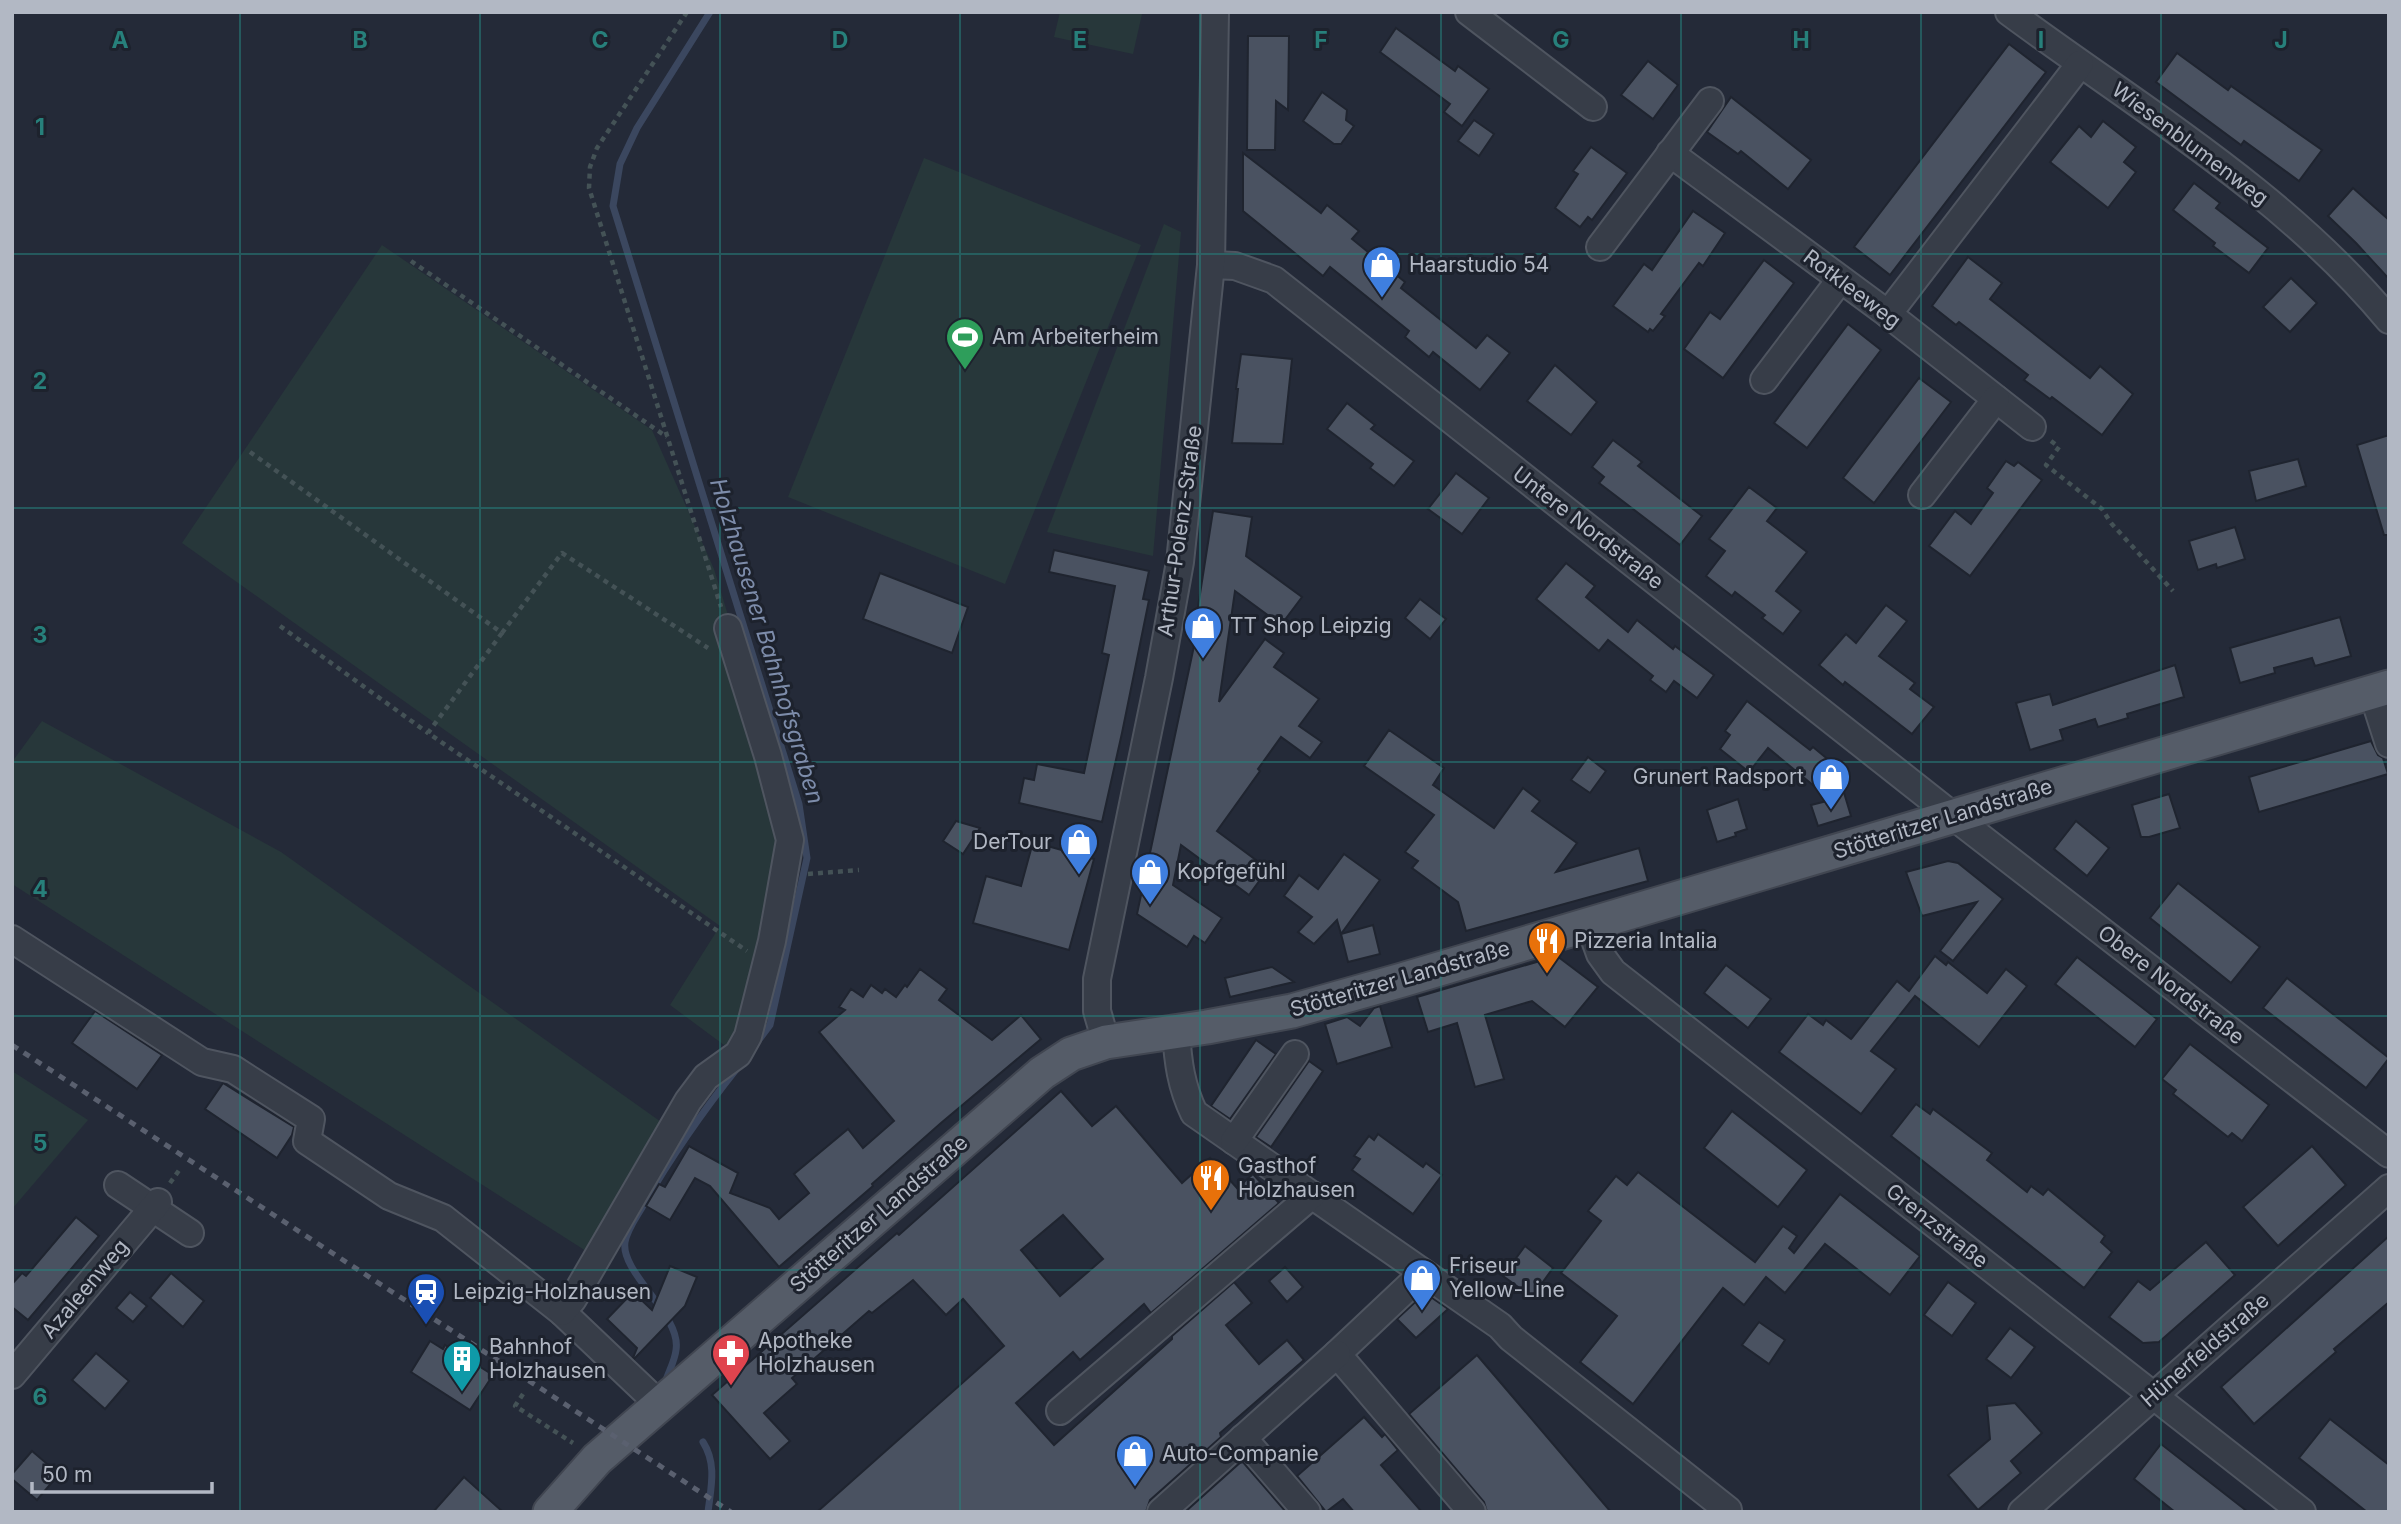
<svg xmlns="http://www.w3.org/2000/svg" width="2401" height="1524" font-family="Inter,sans-serif">
<rect width="100%" height="100%" fill="#242a38"/>
<g fill="#27373a">
<path d="M1060,12l82,2 -9,40 -79,-17z"/>
<path d="M924,158l217,87 -136,339 -217,-87z"/>
<path d="M1164,224l17,8 -28,324 -106,-24z"/>
<path d="M382,245l270,185 62,139 81,267 -46,178 -21,34 -58,-43 50,-79 -538,-383z"/>
<path d="M42,721l239,131 383,272 -78,127 -574,-367v-122z"/>
<path d="M12,1071l76,49 -76,89z"/>
</g>
<g fill="none" stroke-linecap="round" stroke-linejoin="round">
<g stroke="#3b475f" stroke-width="7">
<path d="M710,12l-73,116 -17,36 -7,42 186,598 8,54 -37,167 -12,16"/>
<path d="M666,1380c3,-9 9,-20 10,-30 6,-35 -56,-77 -51,-108 2,-13 13,-27 19,-38 28,-49 59,-93 94,-137"/>
<path d="M703,1442c14,22 8,45 5,70"/>
</g>
</g>
<g fill="#4a5261" stroke="#1f242f" stroke-width="2" fill-rule="evenodd">
<path d="M1396,28l59,43 3,-5 31,23 -27,37 -18,-14 6,-8 -70,-52z"/>
<path d="M1248,36h41l-1,74 -12,-9 -1,49h-28z"/>
<path d="M2009,44l37,28 -156,203 -36,-28z"/>
<path d="M2177,53l51,37 3,-4 91,64 -23,31 -55,-40 -3,4 -85,-63z"/>
<path d="M1648,61l30,24 -25,34 -32,-24z"/>
<path d="M1322,92l25,18 -1,10 8,6 -13,18h-7l-31,-23z"/>
<path d="M1731,97l80,63 -23,29 -47,-38 -3,3 -31,-22z"/>
<path d="M1474,120l20,14 -15,22 -21,-15z"/>
<path d="M2103,121l33,26 -12,15 12,10 -28,36 -58,-46 29,-36 12,11z"/>
<path d="M1591,147l36,26 -35,47 -4,-3 -8,10 -25,-19 23,-34 -5,-3z"/>
<path d="M1243,153l78,60 6,-8 32,26 -7,8 53,43 -4,6 75,60 11,-13 23,18 -30,37 -47,-38 -4,5 -24,-20 4,-6 -79,-64 -7,9 -80,-65z"/>
<path d="M2194,183l26,20 -4,5 52,40 -19,25 -36,-27 2,-3 -42,-33z"/>
<path d="M2353,188l36,32v59l-33,-36 -28,-27z"/>
<path d="M1693,211l32,22 -22,33 -4,-3 -38,51 4,2 -12,15 -3,-2 -2,3 -35,-26 31,-42 8,6z"/>
<path d="M1968,257l34,26 -12,16 100,79 10,-12 33,28 -31,41 -50,-38 -2,2 -26,-19 4,-5 -69,-53 -3,3 -24,-19z"/>
<path d="M1764,260l30,23 -71,95 -39,-29 26,-37 10,7z"/>
<path d="M2291,278l26,25 -27,29 -27,-25z"/>
<path d="M1848,324l33,26 -74,98 -33,-25z"/>
<path d="M1241,354l51,5 -9,85 -51,-1 6,-54h-2z"/>
<path d="M1555,365l42,37 -26,33 -44,-34z"/>
<path d="M1919,378l32,24 -77,101 -31,-25z"/>
<path d="M1347,403l28,22 -4,4 43,32 -20,25 -24,-18 3,-4 -46,-35z"/>
<path d="M2389,435v100h-5l-27,-90z"/>
<path d="M1613,440l29,22 -4,4 64,50 -22,29 -81,-62 5,-6 -12,-10z"/>
<path d="M2298,459l8,27 -50,15 -7,-30z"/>
<path d="M2006,461l8,5 4,-4 24,18 -72,96 -41,-30 26,-35 16,13 22,-31 -6,-5z"/>
<path d="M1456,473l33,25 -27,36 -34,-25z"/>
<path d="M1749,487l28,21 -10,13 40,31 -31,39 25,20 -18,23 -21,-16 3,-3 -30,-23 -3,4 -26,-20 19,-25 -16,-12z"/>
<path d="M1213,511l39,6 -6,39 56,41 -21,28 -46,-34 -16,111 46,-63 19,14 -10,14 45,32 -20,27 23,16 -12,16 -29,-21 -23,32 2,2 -43,60 51,38 -19,26 -68,-50 -8,40 49,33 -17,25 -11,-7 -7,11 -50,-33 64,-301h-4z"/>
<path d="M2235,527l10,32 -28,9 -1,-4 -18,6 -9,-29z"/>
<path d="M1054,550l95,21 -6,28 6,1 -27,133 -20,89 -83,-19 5,-25 10,2 3,-16 47,9 25,-118 -7,-2 13,-67 -66,-14z"/>
<path d="M1566,563l29,23 -9,11 42,35 9,-12 36,29 2,-3 39,29 -17,23 -23,-17 -8,11 -16,-12 3,-4 -45,-36 -9,11 -63,-52z"/>
<path d="M880,573l88,34 -16,46 -89,-34z"/>
<path d="M1420,599l26,20 -16,20 -25,-21z"/>
<path d="M1886,605l21,16 -28,35 36,27 -5,6 24,18 -22,27 -67,-52 -2,3 -24,-20 27,-31 10,9z"/>
<path d="M2340,617l11,39 -36,10 -3,-8 -38,10 1,5 -35,10 -10,-35z"/>
<path d="M2175,665l9,32 -57,17 1,4 -30,9 -3,-8 -35,11 3,10 -33,10 -14,-47 34,-9 3,11z"/>
<path d="M1747,701l63,49 3,-3 23,19 15,50 -33,10 -7,-21 20,-5 -63,-52 -19,24 -29,-23 10,-14 -5,-4z"/>
<path d="M1389,730l55,38 -11,17 61,43 29,-40 17,13 -8,10 45,32 -21,29 83,-24 9,33 -182,50 -8,-29 -46,-34 6,-7 -13,-9 29,-37 -70,-49z"/>
<path d="M2371,741l7,14 5,3 5,16 -129,38 -10,-35z"/>
<path d="M1588,757l18,14 -16,22 -19,-13z"/>
<path d="M2169,794l11,34 -31,9h-8l-9,-32z"/>
<path d="M1738,799l9,30 -12,4 1,3 -19,6 -10,-32z"/>
<path d="M956,821l24,7 -17,26 -20,-13z"/>
<path d="M2076,821l33,27 -22,28 -33,-27z"/>
<path d="M1033,842l61,17 -25,91 -96,-27 13,-47 35,10z"/>
<path d="M1344,854l36,26 -39,54 -4,-14 -23,24 -16,-12 14,-15 -28,-21 15,-21 19,14z"/>
<path d="M1948,861l10,2 45,36 -50,62 -13,-10 37,-49 -55,14 -16,-44z"/>
<path d="M2178,883l82,64 -29,36 -81,-65z"/>
<path d="M1373,925l7,29 -32,8 -7,-28z"/>
<path d="M1557,956l41,31 -33,40 -33,-26 -47,14 19,64 -29,8 -18,-64 -29,9 -11,-35z"/>
<path d="M1935,956l11,9 2,-3 39,31 19,-24 21,17 -48,61 -64,-51 -44,55 25,18 -35,45 -82,-62 29,-38 15,11 3,-5 25,19 1,-1 45,-57 12,10z"/>
<path d="M2077,957l80,62 -22,28 -80,-63z"/>
<path d="M1726,965l45,34 -23,29 -44,-35z"/>
<path d="M1272,967l22,15 -64,15 -5,-19z"/>
<path d="M920,969l27,20 -8,11 53,40 29,-25 20,24 -100,84 -69,61 1,2 -94,81 -69,-81 -15,-8 -25,42 -24,-14 13,-22 6,3 24,-41 49,27 -8,20 40,15 9,11 30,-26 -15,-19 54,-45 15,19 31,-27 -75,-89 26,-22 -6,-3 12,-18 12,8 8,-12 11,8 3,-4 11,8 9,-12 2,2z"/>
<path d="M2287,978l102,80 -23,30 -103,-80z"/>
<path d="M1380,1006l12,41 -55,17 -12,-40 22,-7 13,9 14,-18z"/>
<path d="M95,1011l67,44 -25,34 -65,-46z"/>
<path d="M1256,1040l20,14 -46,65 -19,-13z"/>
<path d="M2190,1044l79,61 -27,36 -10,-8 -4,4 -55,-43 3,-4 -14,-11z"/>
<path d="M1309,1061l14,10 -52,76 -15,-10z"/>
<path d="M223,1083l71,44 -2,8 -15,23 -72,-49z"/>
<path d="M1061,1091l31,35 24,-20 66,77 28,-25 27,30 16,-14 26,29 -128,110 -7,-9 -64,56 -7,-8 -57,51 38,42 118,-106v-3l62,-54 18,21 -26,22 33,39 28,-24 17,20 -84,73 1,4 -71,63 -4,12h-329l187,-166 -41,-47 -17,16 -33,-35 -41,33 -3,-2 -77,67 5,6 -33,29 26,28 -20,18 -58,-64 185,-162 2,2zM1063,1215l40,44 -43,37 -39,-46z"/>
<path d="M1916,1104l14,10 3,-5 59,44 -5,7 40,32 4,-6 12,9 5,-6 57,47 -4,6 11,10 -28,36 -193,-152z"/>
<path d="M1732,1111l75,59 -29,37 -74,-59z"/>
<path d="M1378,1134l45,33 3,-4 16,12 -29,39 -61,-44 8,-11 -6,-3 15,-20 5,4z"/>
<path d="M2312,1146l34,39 -68,61 -35,-39z"/>
<path d="M1638,1172l117,90 28,-36 14,10 -8,12 5,5 46,-59 80,62 -30,39 -65,-51 -40,49 -19,-16 -22,28 -21,-17 -90,116 -53,-42 37,-46 -56,-43 40,-52 -13,-10 28,-35 11,9z"/>
<path d="M76,1217l23,19 -71,84 -16,-13v-23l10,-11 4,3z"/>
<path d="M2389,1236v66l-55,47 2,3 -82,72 -33,-37z"/>
<path d="M2206,1242l29,33 -76,67 -16,1 -34,-26 29,-36 12,9z"/>
<path d="M1525,1246l28,22 -21,29 -29,-21z"/>
<path d="M670,1266l27,11 -12,29 -51,53 -1,-1 4,-10 -30,-29 26,-27 19,18z"/>
<path d="M1285,1267l18,20 -16,15 -18,-21z"/>
<path d="M171,1273l33,28 -21,26 -33,-29z"/>
<path d="M1948,1282l28,21 -24,33 -28,-21z"/>
<path d="M130,1292l17,14 -14,16 -17,-14z"/>
<path d="M1425,1293l23,16 -32,29 -19,-19z"/>
<path d="M1759,1322l26,18 -16,24 -27,-19z"/>
<path d="M2010,1328l25,19 -24,31 -25,-19z"/>
<path d="M430,1341l13,8 2,-4 48,30 -23,35 -59,-38z"/>
<path d="M96,1353l33,28 -24,28 -33,-29z"/>
<path d="M1477,1355l134,157h-124l-3,-10 -75,-88z"/>
<path d="M2015,1403l27,30 -31,28 10,12 -43,37 -30,-35 42,-36 -3,-33z"/>
<path d="M1364,1417l18,20 3,-3 13,16 -17,15 41,47h-68l-11,-13 -17,13 -29,-36z"/>
<path d="M2330,1419l59,46v47h-22l-68,-54z"/>
<path d="M2161,1444l41,32 46,36h-73l-41,-33z"/>
<path d="M32,1451l27,23 -22,26 -25,-21v-5z"/>
<path d="M1242,1461l44,51h-101z"/>
<path d="M464,1477l39,35h-70z"/>
</g>
<g fill="none" stroke-linecap="round" stroke-linejoin="round">
<defs>
<g id="minor">
<path d="M1469,12l124,95"/>
<path d="M2009,12c131,97 275,181 380,308"/>
<path d="M1670,153l218,161 144,113"/>
<path d="M1600,247l110,-146"/>
<path d="M1211,265l24,1 39,14 679,536 436,338"/>
<path d="M1888,314l192,-250"/>
<path d="M1764,380l76,-100"/>
<path d="M1922,495l74,-96"/>
<path d="M2372,691l17,53"/>
<path d="M1590,926l10,28 13,18 689,540"/>
<path d="M12,939l190,123 31,7 78,50 -4,22 82,55 54,22 119,94 99,94"/>
<path d="M1176,1032c2,30 5,54 18,81l306,213 11,12 217,172"/>
<path d="M1106,1042l-9,-31v-32l62,-301 21,-116 31,-297 4,-253"/>
<path d="M1234,1141l61,-87"/>
<path d="M118,1185l72,48"/>
<path d="M1423,1273l-86,81 135,158"/>
<path d="M562,1312l11,-13 115,-198 18,-24 32,-23 10,-18 24,-95 18,-101 -22,-84 -40,-128"/>
<path d="M12,1375l146,-173"/>
<path d="M1060,1411l252,-216"/>
<path d="M1243,1438l64,74"/>
<path d="M1161,1512l176,-158"/>
<path d="M2022,1512l367,-324"/>
</g>
<path id="major" d="M550,1512l47,-53 445,-386 29,-19 35,-12 101,-15 85,-16 110,-31 987,-293"/>
</defs>
<use href="#minor" stroke="#4f5560" stroke-width="30"/>
<use href="#major" stroke="#414651" stroke-width="37"/>
<g stroke="#445256" stroke-width="4.5" stroke-dasharray="5 5" stroke-linecap="butt">
<path d="M687,12l-90,136 -7,19 -1,21 132,419"/>
<path d="M411,261l256,176"/>
<path d="M2051,441l8,6 -13,18 56,44 9,14 62,68"/>
<path d="M250,452l252,181 60,-80 146,95"/>
<path d="M280,626l148,107"/>
<path d="M502,633l-74,100 319,218"/>
<path d="M808,874l51,-4"/>
<path d="M170,1183l10,-14"/>
<path d="M523,1394l-8,12 58,37"/>
</g>
<use href="#minor" stroke="#373d48" stroke-width="26"/>
<use href="#major" stroke="#555c68" stroke-width="33"/>
<path stroke="#5a606f" stroke-width="5" stroke-dasharray="7 7" stroke-linecap="butt" d="M12,1045l719,467"/>
</g>
<path fill="none" stroke="#27807b" stroke-width="2" stroke-opacity="0.55" d="M240,12v1500M480,12v1500M720,12v1500M960,12v1500M1200,12v1500M1441,12v1500M1681,12v1500M1921,12v1500M2161,12v1500M12,254h2377M12,508h2377M12,762h2377M12,1016h2377M12,1270h2377"/>
<defs>
<symbol id="shop-pin" viewBox="-11 -11 22 30"><path d="M0 17L-7.5 6A9.5 9.5 0 1 1 7.5 6Z" fill="#3f7fe0" stroke="#1d222d"/><path d="M-5-2.5h2.3a2.7 3.5 0 0 1 5.4 0H5L5.5 6h-11ZM-1.5-2.5h3a1.5 2.3 0 0 0-3 0Z" fill="#fff"/></symbol>
<symbol id="stadium-pin" viewBox="-11 -11 22 30"><path d="M0 17L-7.5 6A9.5 9.5 0 1 1 7.5 6Z" fill="#2e9e5b" stroke="#1d222d"/><path d="M0-5a6.5 5 0 1 0 0 10a6.5 5 0 1 0 0-10ZM-3.5-1.8h7v3.6h-7Z" fill="#fff"/></symbol>
<symbol id="restaurant-pin" viewBox="-11 -11 22 30"><path d="M0 17L-7.5 6A9.5 9.5 0 1 1 7.5 6Z" fill="#e8710a" stroke="#1d222d"/><path d="M-5-6h1v4h1v-4h1v4h1v-4h1v5L-1.5 .5V6h-2V.5L-5-1ZM5-6V6H3V1.5H1.5Q1.5-4 5-6Z" fill="#fff"/></symbol>
<symbol id="station-pin" viewBox="-11 -11 22 30"><path d="M0 17L-7.5 6A9.5 9.5 0 1 1 7.5 6Z" fill="#1a4fb4" stroke="#1d222d"/><path d="M-3-6H3Q5-6 5-4V2Q5 4 3 4L4.5 6H3L1.5 4h-3L-3 6H-4.5L-3 4Q-5 4-5 2V-4Q-5-6-3-6ZM-3.5-4v3h7v-3ZM-3.5 1v1.5H-2V1ZM2 1v1.5H3.5V1Z" fill="#fff"/></symbol>
<symbol id="pharmacy-pin" viewBox="-11 -11 22 30"><path d="M0 17L-7.5 6A9.5 9.5 0 1 1 7.5 6Z" fill="#e0444e" stroke="#1d222d"/><path d="M-2-6h4v4h4v4h-4v4h-4v-4h-4v-4h4Z" fill="#fff"/></symbol>
<symbol id="building-pin" viewBox="-11 -11 22 30"><path d="M0 17L-7.5 6A9.5 9.5 0 1 1 7.5 6Z" fill="#0f9aa8" stroke="#1d222d"/><path d="M-4-6H4V6H1V3H-1V6H-4ZM-2.5-4.3h1.7v1.8h-1.7ZM.8-4.3h1.7v1.8H.8ZM-2.5-1h1.7V.8h-1.7ZM.8-1h1.7V.8H.8Z" fill="#fff"/></symbol>
</defs>
<g fill-rule="evenodd">
<use href="#shop-pin" x="1360" y="243" width="44" height="60"/>
<use href="#stadium-pin" x="943" y="315" width="44" height="60"/>
<use href="#shop-pin" x="1181" y="604" width="44" height="60"/>
<use href="#shop-pin" x="1809" y="755" width="44" height="60"/>
<use href="#shop-pin" x="1057" y="820" width="44" height="60"/>
<use href="#shop-pin" x="1128" y="850" width="44" height="60"/>
<use href="#restaurant-pin" x="1525" y="919" width="44" height="60"/>
<use href="#restaurant-pin" x="1189" y="1156" width="44" height="60"/>
<use href="#shop-pin" x="1400" y="1256" width="44" height="60"/>
<use href="#station-pin" x="404" y="1270" width="44" height="60"/>
<use href="#pharmacy-pin" x="709" y="1331" width="44" height="60"/>
<use href="#building-pin" x="440" y="1337" width="44" height="60"/>
<use href="#shop-pin" x="1113" y="1432" width="44" height="60"/>
</g>
<g text-anchor="middle" stroke-width="6" stroke-linejoin="round" paint-order="stroke">
<g font-size="21" fill="#b2b8c4" stroke="#1d222d">
<text transform="translate(2190 144) rotate(37)" y="7">Wiesenblumenweg</text>
<text transform="translate(1852 289) rotate(37)" y="7">Rotkleeweg</text>
<text transform="translate(1588 528) rotate(38)" y="7">Untere Nordstraße</text>
<text transform="translate(1180 531) rotate(-82)" y="7">Arthur-Polenz-Straße</text>
<text transform="translate(1943 819) rotate(-17)" y="7">Stötteritzer Landstraße</text>
<text transform="translate(1400 979) rotate(-16)" y="7">Stötteritzer Landstraße</text>
<text transform="translate(2171 985) rotate(38)" y="7">Obere Nordstraße</text>
<text transform="translate(879 1214) rotate(-41)" y="7">Stötteritzer Landstraße</text>
<text transform="translate(1937 1226) rotate(38)" y="7">Grenzstraße</text>
<text transform="translate(85 1289) rotate(-50)" y="7">Azaleenweg</text>
<text transform="translate(2205 1350) rotate(-41)" y="7">Hünerfeldstraße</text>
</g>
<g font-size="21" fill="#b2b8c4" stroke="#1d222d" text-anchor="start">
<text x="1409" y="272">Haarstudio 54</text>
<text x="992" y="344">Am Arbeiterheim</text>
<text x="1230" y="633">TT Shop Leipzig</text>
<text x="1804" y="784" text-anchor="end">Grunert Radsport</text>
<text x="1052" y="849" text-anchor="end">DerTour</text>
<text x="1177" y="879">Kopfgefühl</text>
<text x="1574" y="948">Pizzeria Intalia</text>
<text x="1238" y="1173">Gasthof<tspan x="1238" dy="24">Holzhausen</tspan></text>
<text x="1449" y="1273">Friseur<tspan x="1449" dy="24">Yellow-Line</tspan></text>
<text x="453" y="1299">Leipzig-Holzhausen</text>
<text x="758" y="1348">Apotheke<tspan x="758" dy="24">Holzhausen</tspan></text>
<text x="489" y="1354">Bahnhof<tspan x="489" dy="24">Holzhausen</tspan></text>
<text x="1162" y="1461">Auto-Companie</text>
</g>
<g font-size="23" font-style="italic" fill="#7d8caa" stroke="#1d222d">
<text transform="translate(767 641) rotate(73)" y="8">Holzhausener Bahnhofsgraben</text>
</g>
</g>
<g font-size="23" text-anchor="middle" font-weight="bold" fill="#27807b" stroke="#1d222d" stroke-width="6" stroke-linejoin="round" paint-order="stroke">
<text x="120" y="48">A</text>
<text x="360" y="48">B</text>
<text x="600" y="48">C</text>
<text x="840" y="48">D</text>
<text x="1080" y="48">E</text>
<text x="1321" y="48">F</text>
<text x="1561" y="48">G</text>
<text x="1801" y="48">H</text>
<text x="2041" y="48">I</text>
<text x="2281" y="48">J</text>
<text x="40" y="135">1</text>
<text x="40" y="389">2</text>
<text x="40" y="643">3</text>
<text x="40" y="897">4</text>
<text x="40" y="1151">5</text>
<text x="40" y="1405">6</text>
</g>
<rect width="2401" height="1524" fill="none" stroke="#b2b8c4" stroke-width="28"/>
<path d="M32 1482v10h180v-10" fill="none" stroke="#b2b8c4" stroke-width="3.5"/>
<text x="42" y="1482" font-size="21" fill="#b2b8c4" stroke="#1d222d" stroke-width="5" paint-order="stroke">50 m</text>
</svg>
